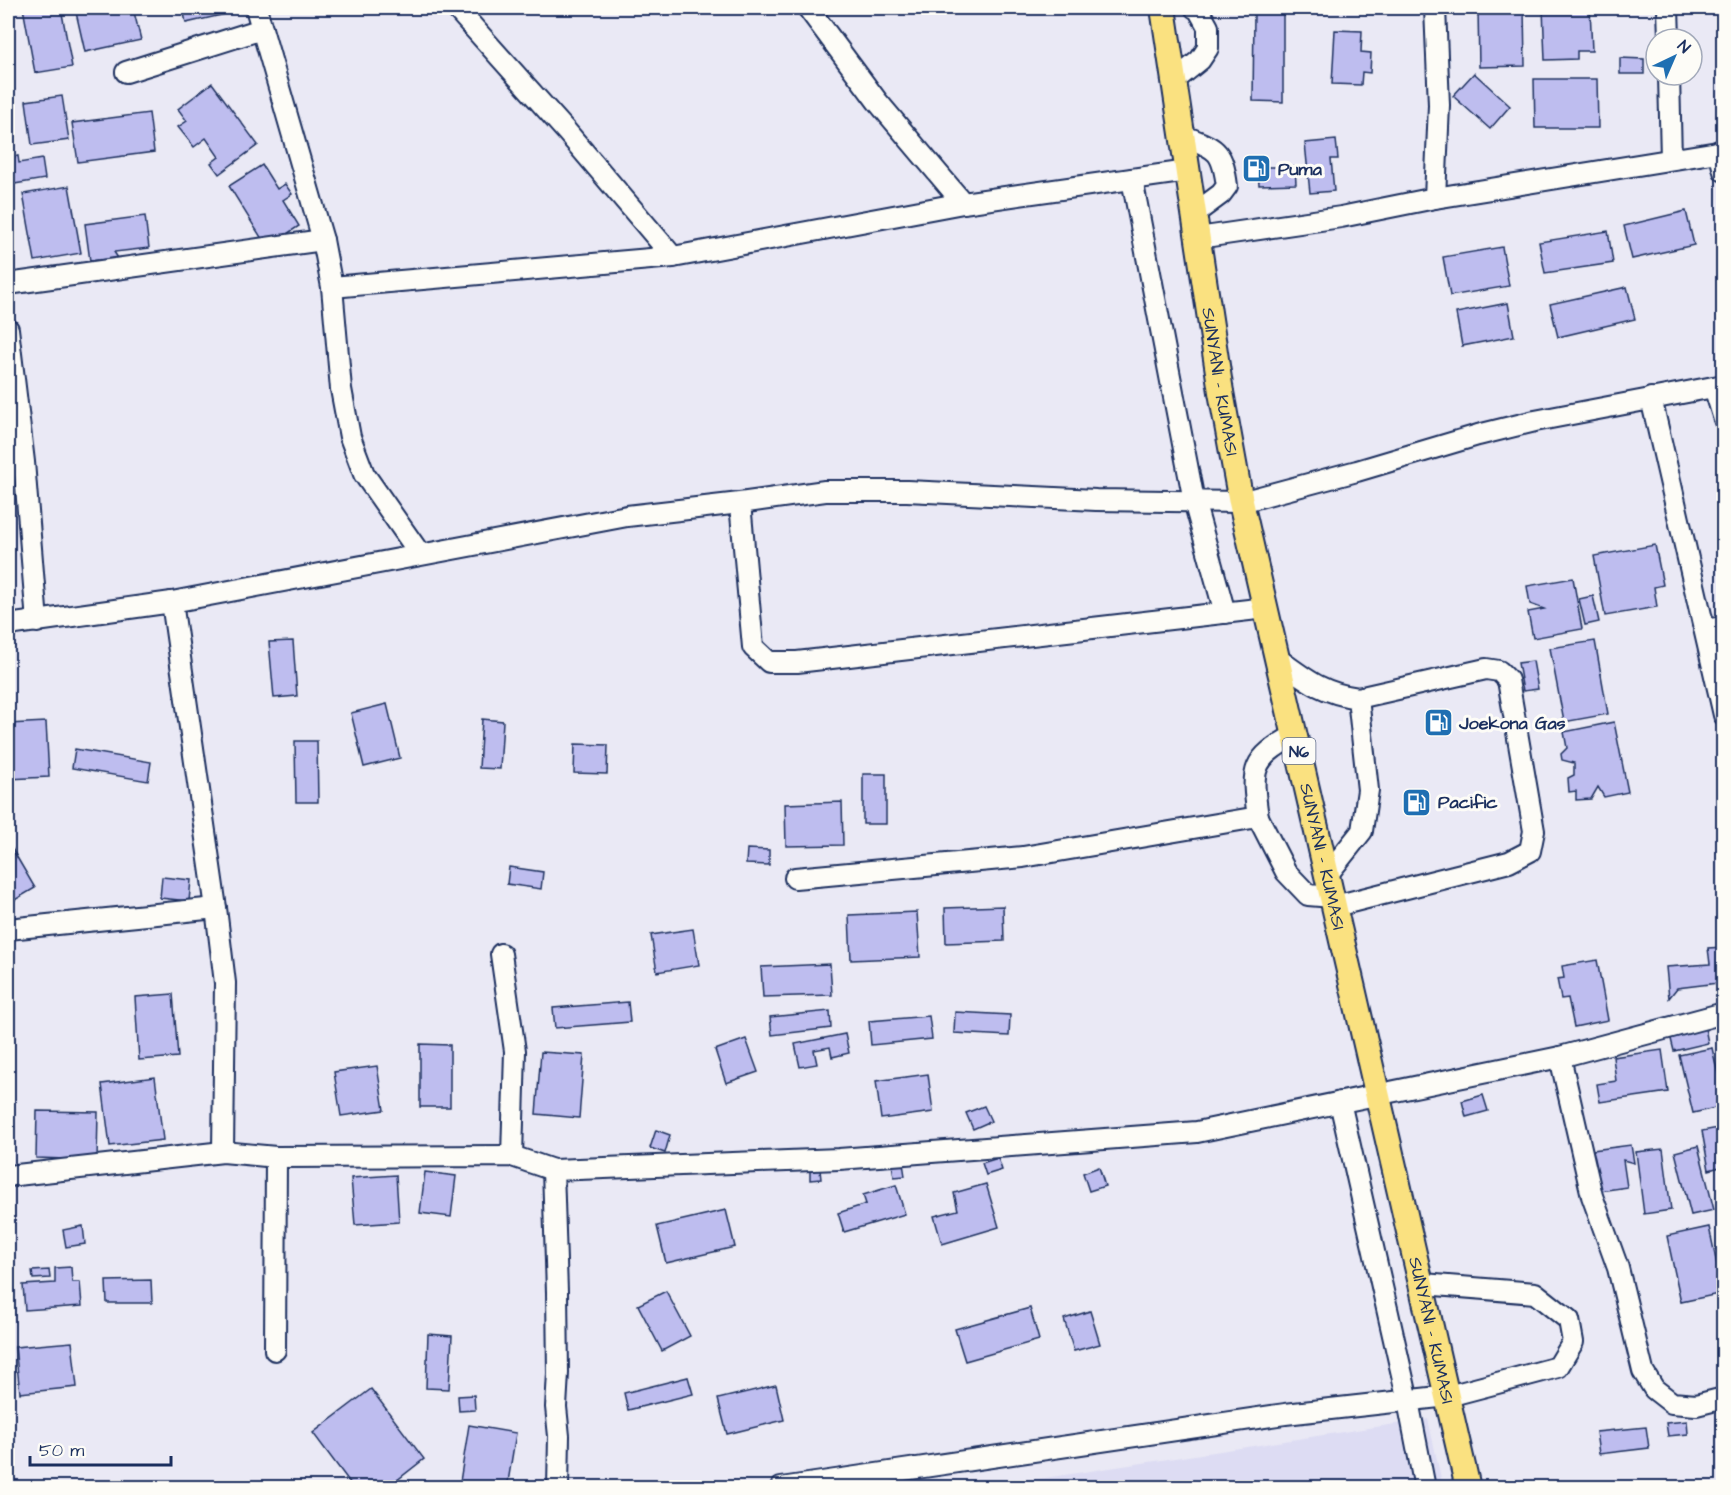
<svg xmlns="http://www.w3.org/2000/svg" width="1731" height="1495" font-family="'Architects Daughter',sans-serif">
<rect width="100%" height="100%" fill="#eae9f5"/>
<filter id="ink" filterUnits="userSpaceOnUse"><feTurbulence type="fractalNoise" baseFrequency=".0167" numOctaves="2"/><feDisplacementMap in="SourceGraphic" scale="12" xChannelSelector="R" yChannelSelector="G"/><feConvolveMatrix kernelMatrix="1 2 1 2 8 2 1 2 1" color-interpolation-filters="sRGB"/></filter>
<g filter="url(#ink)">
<path fill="#dddcf3" d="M1428,1419l15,68 -464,1z"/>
<g fill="#bebdef" stroke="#1b2f5e" stroke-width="1.5">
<path d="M23,8h38l11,59 -37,6z"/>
<path d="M75,8h58l8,32 -56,12z"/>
<path d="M183,8h41l2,6 -40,9z"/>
<path d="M1478,8h46l1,58 -46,1z"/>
<path d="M1543,8h47l2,43h-15v8l-32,1z"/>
<path d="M1254,13h29v89l-30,-1z"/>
<path d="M1335,30l27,1 -1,21 10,1 -1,20 -8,-1 -1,13 -29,-1z"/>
<path d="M1620,58l24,1v15h-24z"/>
<path d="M1474,73l36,33 -20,23 -37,-33z"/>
<path d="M1534,79h63l1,49h-63z"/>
<path d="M212,83l46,62 -39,29 -8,-11 8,-6 -13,-19 -12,9 -16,-20 9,-6 -9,-12z"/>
<path d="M62,96l7,44 -37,5 -6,-44z"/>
<path d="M149,113l5,39 -76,10 -6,-39z"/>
<path d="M1336,140l2,19h-7l3,32 -24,2 -5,-50z"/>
<path d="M18,156l1,7 23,-4 3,20 -37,6v-27z"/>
<path d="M262,165l15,24 8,-5 7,10 -9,6 16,26 -32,21 -38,-61z"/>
<path d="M1258,167h37l1,17 -37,1z"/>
<path d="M69,186l12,67 -46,8 -12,-67z"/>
<path d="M1686,211l8,34 -62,14 -8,-33z"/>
<path d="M145,216l4,32 -35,4 4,6 -28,3 -5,-37z"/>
<path d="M1608,231l5,32 -68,10 -6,-31z"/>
<path d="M1502,247l7,39 -59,10 -7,-39z"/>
<path d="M1627,287l8,32 -77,18 -8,-33z"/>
<path d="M1508,303l6,33 -52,10 -6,-33z"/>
<path d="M1655,545l8,40 -9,2 3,20 -52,9 -11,-60z"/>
<path d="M1573,578l9,51 -49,9 -5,-26 16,-3 -14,-5 -3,-18z"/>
<path d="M1593,596l6,26 -14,3 -6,-26z"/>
<path d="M293,641l4,55 -23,2 -5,-56z"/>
<path d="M1595,641l13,73 -44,8 -14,-74z"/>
<path d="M1533,661l5,28 -15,2 -5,-28z"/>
<path d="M387,704l13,54 -36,9 -13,-54z"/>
<path d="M482,719l21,2 -3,48 -21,-1z"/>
<path d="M46,722l3,55 -41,2v-55z"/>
<path d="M1614,722l14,70 -24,5 -6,-10 -7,12 -15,1v-9l-7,1 -1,-14 6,-3v-12l-12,-3 -1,-6 6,-6 -3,-16z"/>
<path d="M295,741h22l1,61h-22z"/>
<path d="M575,744l33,1 -1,29 -33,-1z"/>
<path d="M75,749l76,13 -3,19 -76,-13z"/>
<rect x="863" y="774" width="23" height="50"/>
<path d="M842,802l1,43 -57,1 -1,-42z"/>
<path d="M8,842l27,46 -22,13 -5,-9z"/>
<path d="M747,849l22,1v15l-23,-1z"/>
<path d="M509,867l34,5 -2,17 -34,-5z"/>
<path d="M162,877l29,3 -2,21 -29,-3z"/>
<path d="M1003,906l1,35 -58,2 -1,-35z"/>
<path d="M917,912l3,45 -69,3 -2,-45z"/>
<path d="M693,929l6,36 -42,7 -6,-37z"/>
<path d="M1724,947v41l-6,-5 -41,5 -8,10 -3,-31 44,-3 -2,-16z"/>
<path d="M1597,960l11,60 -34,7 -6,-29 -7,1 -4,-20 7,-1 -2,-12z"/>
<path d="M830,964l2,31 -69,2 -2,-30z"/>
<path d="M173,994l5,63 -39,3 -4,-63z"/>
<path d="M628,1002l2,20 -75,6 -2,-20z"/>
<path d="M830,1011l1,17 -59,7 -2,-18z"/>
<path d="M955,1012l55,3 -1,21 -55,-3z"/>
<path d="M929,1016l3,23 -61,6 -2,-24z"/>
<path d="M1705,1028l3,15 -34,8 -4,-16z"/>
<path d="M845,1034l4,19 -17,4 -2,-10 -16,3 3,14 -17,3 -5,-23z"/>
<path d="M746,1039l12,33 -32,11 -11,-33z"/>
<path d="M420,1044l30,1v62h-30z"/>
<path d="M1712,1048l6,26 6,-1v33l-31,7 -14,-58z"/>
<path d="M1662,1050l6,42 -68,10 -3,-18 19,-3 -3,-24z"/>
<path d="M541,1052l43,3 -5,63 -43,-4z"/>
<path d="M377,1066l7,44 -43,6 -7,-44z"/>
<path d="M928,1074l5,38 -52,7 -5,-38z"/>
<path d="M155,1077l8,63 -53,6 -8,-62z"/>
<path d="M1483,1095l5,16 -22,6 -4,-16z"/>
<path d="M984,1106l7,15 -18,8 -7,-16z"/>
<path d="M37,1111l61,1 -1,48 -61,-2z"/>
<path d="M1724,1127v57l-4,-17 -11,3 -7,-39z"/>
<path d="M656,1130l14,5 -5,18 -15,-5z"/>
<path d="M1631,1145l3,18 -11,-3 4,27 -27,4 -7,-41z"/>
<path d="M1698,1146l16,64 -23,5 -16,-63z"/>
<path d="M1663,1149l8,61 -27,4 -8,-62z"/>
<path d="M998,1158l4,12 -16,5 -4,-12z"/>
<path d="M903,1163l2,13 -11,1 -2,-13z"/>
<path d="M1099,1167l6,19 -16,5 -6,-18z"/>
<path d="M820,1170l1,9 -11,1v-9z"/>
<path d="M425,1172l31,4 -5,41 -31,-4z"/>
<path d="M396,1175l3,47 -44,3 -4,-47z"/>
<path d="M986,1184l13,43 -57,17 -8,-28 24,-6 -4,-17z"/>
<path d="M896,1185l9,29 -61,18 -6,-19 28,-9 -3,-9z"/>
<path d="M726,1210l9,37 -69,16 -9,-37z"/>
<path d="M83,1226l2,18 -19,3 -3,-17z"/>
<path d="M1709,1227l14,66 -42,9 -14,-66z"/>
<path d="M71,1267l1,15h8l2,24 -57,4 -2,-25 32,-2v-15z"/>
<path d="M49,1270l1,8 -17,1 -1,-8z"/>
<path d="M151,1280l1,23h-45l-1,-22z"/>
<path d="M666,1291l24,45 -28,15 -24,-46z"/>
<path d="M1030,1308l9,32 -74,21 -10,-32z"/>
<path d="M1090,1311l10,33 -26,7 -10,-32z"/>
<path d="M428,1334l24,2 -3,53 -23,-1z"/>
<path d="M72,1342l5,45 -57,6 -5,-46z"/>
<path d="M688,1377l5,17 -65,16 -4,-17z"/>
<path d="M776,1385l8,35 -57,14 -9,-35z"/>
<path d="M371,1389l53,70 -37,29h-33l-41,-55z"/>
<path d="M474,1395l1,15 -16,1 -1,-15z"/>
<path d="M1687,1421l1,13 -20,2 -2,-13z"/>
<path d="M469,1425l47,8 -9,55h-48z"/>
<path d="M1646,1427l3,21 -50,6 -3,-22z"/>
</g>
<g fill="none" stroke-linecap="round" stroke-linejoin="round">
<defs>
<g id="minor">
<path d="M256,8l67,232 9,47 9,102 9,48 14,37 56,80"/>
<path d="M456,8l111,124 106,125"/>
<path d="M808,8l69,93 86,102"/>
<path d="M1435,8l4,97 -4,93"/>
<path d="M1668,8l1,31"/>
<path d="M126,72l136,-43"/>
<path d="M1669,75l2,84"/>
<path d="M1174,81l26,-21 8,-12v-21l-10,-18 -3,-1"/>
<path d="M1182,135c33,14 40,12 45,51l-6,8 -27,20"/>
<path d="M1719,151l5,20"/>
<path d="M1132,179l62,322 31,112"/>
<path d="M1198,238l143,-21 94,-19 289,-47"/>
<path d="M8,284l315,-44"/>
<path d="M332,287l341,-30 290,-54 225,-32"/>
<path d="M8,329l16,133 13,160"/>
<path d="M1714,387l10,32"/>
<path d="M1651,398l73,317"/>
<path d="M740,503l13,144 16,15h28l469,-54"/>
<path d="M172,602l44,306 9,75 -2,169"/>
<path d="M8,625l164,-23 455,-86 113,-13 85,-12h82l189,9 145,2 116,-31 121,-36 57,-14 189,-36"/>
<path d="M1705,630l19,-3"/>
<path d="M1278,659c29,21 44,34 80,39l10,92 -6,41 -35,44"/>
<path d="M1258,817l28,55 22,23 25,2"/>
<path d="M795,878l228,-21 235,-40c-7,-48 -7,-58 37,-82"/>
<path d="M1335,906l174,-44 21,-11 4,-20 -26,-151 -9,-9 -13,-2 -128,29"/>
<path d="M8,929l208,-21"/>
<path d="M501,954l14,97 -3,105"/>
<path d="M1560,1057l32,139 26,72 25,103 11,18 18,14 24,2 28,-7"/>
<path d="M1340,1102l68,299 17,87"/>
<path d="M553,1170l4,122 1,81 -2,34 3,29 -1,52"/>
<path d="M8,1176l215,-24 53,5 236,-1 41,14 286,-11 358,-27 363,-75 164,-44"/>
<path d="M275,1350l1,-193"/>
<path d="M781,1488l504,-74 163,-18 110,-29 15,-25 -4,-22 -34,-27 -112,-9"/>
</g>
<g id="major">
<path id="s1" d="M1163,8l58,384 20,110 227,986"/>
</g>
</defs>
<use href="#minor" stroke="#1b2f5e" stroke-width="24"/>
<use href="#major" stroke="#1b2f5e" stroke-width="28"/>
<use href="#minor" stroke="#fdfcf7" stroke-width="20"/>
<use href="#major" stroke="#fae180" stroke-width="24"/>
</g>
</g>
<defs>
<symbol id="fuel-square" viewBox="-11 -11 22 22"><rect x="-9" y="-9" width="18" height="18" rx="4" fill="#1f6fb2" stroke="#fdfcf7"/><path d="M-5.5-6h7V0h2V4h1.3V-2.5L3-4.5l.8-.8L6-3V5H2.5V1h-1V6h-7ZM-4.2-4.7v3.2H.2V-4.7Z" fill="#fff"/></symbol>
</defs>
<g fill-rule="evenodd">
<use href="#fuel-square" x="1240" y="152" width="33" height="33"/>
<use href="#fuel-square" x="1422" y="706" width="33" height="33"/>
<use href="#fuel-square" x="1400" y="786" width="33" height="33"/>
</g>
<g text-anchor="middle" stroke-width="6" stroke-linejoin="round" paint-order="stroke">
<rect fill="#fdfcf7" stroke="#5f6c8c" stroke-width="1.5" x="1282.5" y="738" width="33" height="26" rx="4.5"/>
<g font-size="16" font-weight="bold" fill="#1b2f5e">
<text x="1299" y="757">N6</text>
</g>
<g font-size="18" font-weight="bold" fill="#1b2f5e" stroke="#fdfcf7" text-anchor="start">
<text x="1278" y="175">Puma</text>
<text x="1459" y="729">Joekona Gas</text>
<text x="1438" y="808">Pacific</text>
</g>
<g font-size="18" fill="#1b2f5e" stroke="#fdfcf7">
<text dy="6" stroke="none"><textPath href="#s1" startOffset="378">SUNYANI - KUMASI</textPath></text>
<text dy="6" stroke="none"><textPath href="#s1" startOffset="864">SUNYANI - KUMASI</textPath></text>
<text dy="6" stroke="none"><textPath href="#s1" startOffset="1350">SUNYANI - KUMASI</textPath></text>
</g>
</g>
<rect width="1731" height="1495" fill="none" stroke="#fdfcf7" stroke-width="30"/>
<rect x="15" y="15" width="1701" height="1465" fill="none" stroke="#1b2f5e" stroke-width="2" filter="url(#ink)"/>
<g transform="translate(1674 57) rotate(44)"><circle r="28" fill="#fdfcf7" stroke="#a3aaba" stroke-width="1.5"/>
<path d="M0-4.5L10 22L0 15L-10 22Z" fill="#1f6fb2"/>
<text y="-9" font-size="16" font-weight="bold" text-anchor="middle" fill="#1b2f5e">N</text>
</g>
<path d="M30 1456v9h141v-9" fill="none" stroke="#1b2f5e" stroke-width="3"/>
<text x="39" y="1456" font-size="18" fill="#1b2f5e" stroke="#fdfcf7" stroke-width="4.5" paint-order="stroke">50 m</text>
</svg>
